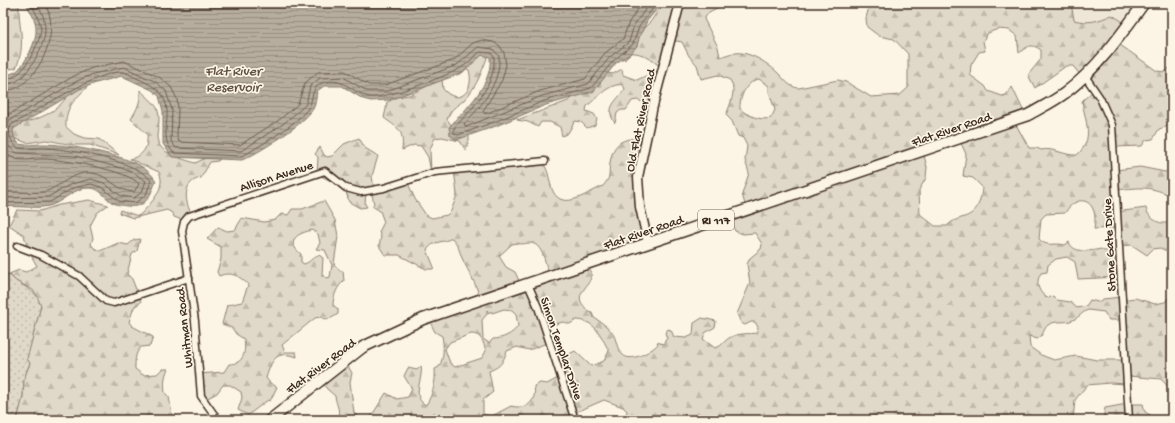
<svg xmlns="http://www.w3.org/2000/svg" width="1175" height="423" font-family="'Gochi Hand',sans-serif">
<defs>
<pattern id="grass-dots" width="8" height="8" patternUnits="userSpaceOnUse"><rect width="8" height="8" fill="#e0d8c8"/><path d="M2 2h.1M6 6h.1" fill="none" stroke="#c1baab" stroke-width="1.8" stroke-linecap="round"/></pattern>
<pattern id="forest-firs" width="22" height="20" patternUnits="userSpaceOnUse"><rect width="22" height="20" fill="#e0d8c8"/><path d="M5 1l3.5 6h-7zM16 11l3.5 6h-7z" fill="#c1baab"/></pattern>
<pattern id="water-rules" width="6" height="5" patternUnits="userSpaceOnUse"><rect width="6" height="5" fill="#b7ad9e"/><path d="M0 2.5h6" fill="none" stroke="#968d80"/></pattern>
</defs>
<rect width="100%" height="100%" fill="#fcf5e5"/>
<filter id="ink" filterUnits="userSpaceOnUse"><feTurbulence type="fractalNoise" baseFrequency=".025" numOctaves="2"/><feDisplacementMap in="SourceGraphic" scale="8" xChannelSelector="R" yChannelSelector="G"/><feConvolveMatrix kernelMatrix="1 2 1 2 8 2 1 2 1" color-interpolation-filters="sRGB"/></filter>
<g filter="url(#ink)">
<path fill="#eee6d6" d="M1071,3h73l-16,22 -16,-10 -14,6 -13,2 -11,-3z"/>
<path fill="url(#grass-dots)" stroke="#8e8173" d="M3,273c8,1 9,6 15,9 30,19 24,19 16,50 -2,9 -4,18 -7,27l3,4 -6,16 -1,18 -6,23h-14z"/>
<g fill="url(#forest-firs)" stroke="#8e8173" fill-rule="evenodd">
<path d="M3,3h16c-1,26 8,39 -3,65l-13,2z"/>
<path d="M663,3h22l9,3 6,-3h18l3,3 -12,6 -5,7 14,28 2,10c4,-1 10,-4 15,-4 15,-2 34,11 44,21 7,7 10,13 20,14l39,-8 8,2 25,15 29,-2 8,-7v-34l-14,-15 -15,-3 -12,-9 -1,-9 4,-15h201l3,17c15,4 24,1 38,-5l16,10 -12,17 41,29 8,1 7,-7v60l-13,4 -6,10 -7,1 -4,6 -27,1v23l25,-3 25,5 7,-3v27c-23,-10 -30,-9 -55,-6l-1,22 30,-4c2,11 17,20 26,12v34l-12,-6 -7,1 -6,6 -15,-10 -13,1 -3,-18 -22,1c6,-29 -16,-38 -29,-16l-19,1 -5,5 -2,20c8,9 15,3 26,6l4,-3c4,12 22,9 32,7l3,2 14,-1 1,27 -41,2 -3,-17 -8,-5 -11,2 -8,6 -1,7 -6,1c-6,9 -3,20 7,25l5,-2 4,4 13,2 7,6 9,-2 4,-6 8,2 5,-3 18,-2 1,3 13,-2 20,6 10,-2 4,-5 3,-1v95l-11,-12 -33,-3 -2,8 -16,-1 -23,2 -12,15 -2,20h-448l2,-9 -4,-4 -19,-7 -30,13 1,7h-206l17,-27 11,6 11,-2 4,-8 -8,-13 4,-8 9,2 4,-4c3,12 -11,31 5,39 7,-11 10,-23 9,-36l4,-2c5,-9 5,-21 3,-31l-7,-4 -7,-14 52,-20c-5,-17 -11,-25 -18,-40 -3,-8 -4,-14 -10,-20 -8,5 -19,2 -25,12l7,17 -1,2h-7l-27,-14h-14l-6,-9 2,-9 -2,-5 5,-10 -4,-11 -8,-5 2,-2 -3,-14 -5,1 -1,13 2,3 -7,1 -11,-6 -4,-14 -28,-14 1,-17 -3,-3 5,-7 4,8 3,2 5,-1 12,-12 15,-6 6,10 13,8 -6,20 2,13 32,-10 9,20 11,16 6,3 15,-3 4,-4 6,-16 -3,-26 89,-6c6,9 5,12 8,23 8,28 34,8 52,0 9,-10 5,-12 7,-23 3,-22 15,-26 34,-24l-7,36 10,65 -59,24c1,4 4,9 3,13 -1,9 -17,17 -8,28 3,4 5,7 9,8l2,5c6,3 16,10 19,16 4,6 3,14 9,20 8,10 30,-3 36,-10l-1,-2 6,2 4,-6 -2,-5 3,-4 3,1 3,7 12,1 7,-3 1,-12 8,-5 14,3 -1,6 -10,6 -2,6 12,9c8,-2 9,-8 16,-11 7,-4 18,-3 26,-4l1,-6 -3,-5h-4l-6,3 -4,-2 -4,-9 13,-31 -3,-19 3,-6 11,-9 1,-5 -7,-11 -12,1 -8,-3 -7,-15 18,-8 -4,-14 7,-21 -4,-13 2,-14 -4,-8 -5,-2 -6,-15 -6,-6c4,-10 11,-25 4,-35l-12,-5 -17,4 -4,-14 -8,-9 -7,-14 -11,-2 -19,65 -15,-5 -5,1 -6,9h-5l-4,3 -2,10c-11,-16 2,-22 10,-34l-2,-4c-13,-3 -27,14 -36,21l-1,5 8,3 3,5 -2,6 -8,3 -6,-6 -6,-1 -7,12 -6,3 -2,-9 -10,-5h-9l-3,5 -10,-5 -11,-2 51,-19 39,-28 6,1 9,-5 1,6 14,5 25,-12c-9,-7 -20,-17 -33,-15l-4,7 -2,-2 15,-24 13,-13zM998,29l11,1 8,6 2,17c9,-7 12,-10 22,-3v9l-13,16 7,13 31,-22h7l20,25 -11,10c3,20 13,38 -5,54 -12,1 -24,-8 -36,-5l-4,-2h-8l-15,-27 11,-7 -13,-27 -6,8 -4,1 -14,-5 -3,-5 -15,-11 1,-10 8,-13 6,-1 -2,-10 5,-8zM759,79l10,7v6l6,18 -4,8c-10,3 -23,-2 -31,-9 -1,-12 7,-28 19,-30zM959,139l7,15 -3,22 10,2 9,9c-1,13 -4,26 -18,30 -8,3 -11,3 -17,9h-12l-15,-12 -1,-24 7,-12 1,-11 -4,-15zM517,243c6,2 8,0 13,0 13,0 16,23 19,33l-28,9 -6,-13 -9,-5 -7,-11 13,-12zM504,309l8,1 4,4 2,12c-5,8 -16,13 -25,13l-4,4 -6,-4 -1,-19 5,-6v-4l2,3 2,-2 1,2zM1088,310l16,2 5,8h12l3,40h-27l-21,-4 -22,4 -13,-5 -11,-8 -1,-11 8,3c7,-3 6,-10 11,-14 8,-5 15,-2 22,-4 8,-2 12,-9 18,-11zM576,320c19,0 25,16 33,31l-5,10 -13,5 -16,-15 -19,10 4,16 -13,7 -7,-1 -6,3c3,16 -7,24 -23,20l-19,10 -7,-1 -2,-2v-13l10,-8 -4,-21c13,-5 13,-8 18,-20l10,-4 12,3 18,-7 -2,-16 18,-5 7,2zM471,334c11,0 12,8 15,17l-4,7 -27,9 -5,-4 -5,-14 5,-7z"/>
<path d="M490,49c-6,18 -13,38 -26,51 -9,8 -12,7 -17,19l8,12 14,4v5l-3,11 -6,-10 -18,-4 -7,1 -5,11 1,23 -3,-15 -7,-11 -7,-1 -12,5c2,-20 -3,-21 -18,-32l3,-14 -1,-1 11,-6 12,-2 33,-16 1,10c16,18 32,2 26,-19l-7,-4z"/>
<path d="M89,85c-14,15 -24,21 -23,42l8,7 10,4 15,1 20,16 -29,-10h-17l-27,-5 -19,3 -13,-5 -3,-5 6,-9c24,-5 42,-12 54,-34z"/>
<path d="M140,90c6,6 14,12 17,18 4,10 1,18 0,28 0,18 24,22 38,27l11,-5 14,1 -2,2 -8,1 -9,16c-18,3 -17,22 -10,35l-6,8 -11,-4 -2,-4 -5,-3 -34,8 -14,-5 1,-3 18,6 3,-2c9,-10 26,-26 18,-42l-29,-13c14,-3 18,-12 17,-25l-16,-15c6,-10 10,-17 9,-29z"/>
<path d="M89,200l19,5 -11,8 -7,13 3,12 -2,6 3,4 6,3 18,-8 10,2 6,-5 6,-1 -3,12 -5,3 -5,20 5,5 9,23 -7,5 -5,15 3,4 21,11 -3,9 -9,1c-6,6 -6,13 -6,22l8,6 14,-1 5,-5h6c-4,7 -4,16 -3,24l4,4 4,23h-156l6,-23 1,-18 6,-16 -3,-4 14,-53 -4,-10 -4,-6 -17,-9 -7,-7 10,-4 7,2 11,-6 -9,-16 -4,-15 -15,-10 8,-15 23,1 19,-6z"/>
<path d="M324,201l11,19 3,16 -4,28 6,7h3l1,10c-7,5 -11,16 -11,24l5,4v5c-6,4 -10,7 -18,3l-5,1 -33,27 3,7h11l1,5c-21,-7 -25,2 -31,21l4,5 7,4 -7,14 -2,-1 -20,15 -10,-5 4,-12 -1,-6 -11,-7h-7l-6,8 -13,7 -5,-26 25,-2 5,-8c15,0 17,-12 15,-25l-8,-5 -4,-6 -10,-4 5,-19 15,-3 6,-17c-8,-9 -17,-14 -29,-9l-2,-4 4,-13v-12l-14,-8 11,-12 9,4 8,-1 7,-12 22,4 11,-2 6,-6 7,1 4,-6h10zM312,230l6,4 2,9 -4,6 9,1 7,15 -2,12 -3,1 -5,-3 1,-17 -4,-3c-6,1 -8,7 -15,9l-3,-2v-8c-17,-14 -2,-21 11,-24z"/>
<path d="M345,361l7,12 -2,9 4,31 7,7h-25c6,-8 0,-15 -1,-24l-8,-7 -7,-9z"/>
<path d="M1127,404h16l2,8 7,4 2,4h-51l2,-12z"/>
</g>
<path fill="url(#water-rules)" stroke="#85796b" d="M26,3h636l-15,18 -8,17 -2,8 -7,8 -14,9 -23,29 -47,13 -50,21 -40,14 -6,-5 -1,-8c17,-18 44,-43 41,-70l-8,-2 -20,18 -73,27 -18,1 -8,-2 -21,-13h-18l-7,5c-1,6 -1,13 -4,18 -10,16 -54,44 -71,51l-70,-3 -9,-13v-33l-4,-15 -7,-6 -30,-14 -26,7 -16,6 -67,40 1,8 5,7c8,2 15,0 24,0 23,0 76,10 96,21 7,4 13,9 17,16 -6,15 -10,28 -29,25 -6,-1 -12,-1 -17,-5 -6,-5 -11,-13 -20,-13 -15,-1 -25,12 -38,17 -13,5 -35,0 -49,2v-132c6,-1 10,-1 15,-5 8,-8 19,-29 18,-41 0,-10 -6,-17 -10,-26z"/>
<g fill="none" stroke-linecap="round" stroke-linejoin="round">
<g stroke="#6d5e51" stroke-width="1">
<path d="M3,79c7,0 12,-2 17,-7 8,-7 21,-32 21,-43 -1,-10 -6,-17 -10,-26"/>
<path d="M3,84c4,0 9,0 12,-2 14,-7 31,-38 30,-53 0,-9 -3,-19 -9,-26"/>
<path d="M3,90c5,0 11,0 15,-3 24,-13 44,-60 26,-84"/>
<path d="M3,118l71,-42 18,-8 32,-7 35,16 12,10 6,12 1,10 -1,27 2,6 61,3 39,-25 19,-16 7,-21 13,-11 27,-1 24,14h16l69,-25 19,-17 9,-3 11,2 7,4 4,7 2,12 -4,15 -19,31 2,3 55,-23 45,-12 20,-26 18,-14 6,-17 13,-19"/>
<path d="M3,148l5,7 7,4c10,2 18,0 28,0 19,0 85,11 96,25l-5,8c-19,-1 -24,-17 -42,-19 -18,-2 -30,12 -45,18 -8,3 -33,0 -44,1"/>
<path d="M3,198l45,-1 23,-13 20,-5 13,4 17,13 13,2 8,-6 4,-11 -12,-8 -13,-5 -46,-12 -58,-3c-11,-5 -17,-22 -9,-32l69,-40 16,-7 31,-7 32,15 10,9 6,19 -1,31 5,7 65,3 42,-27 19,-16 4,-4 4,-18 10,-8 23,-1 24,14h20l70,-26 21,-18 15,2 6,7c2,26 -17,50 -35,68l2,3 76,-31 46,-12 22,-27 19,-15 5,-17 16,-22"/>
<path d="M3,203l47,-1 23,-14 18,-4 10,3 18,14 16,2 11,-8 5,-14c-11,-20 -86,-33 -109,-33 -9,0 -16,2 -24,0 -7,-5 -11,-15 -7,-23 21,-12 92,-57 113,-53 6,2 13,7 19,9 10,5 18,9 22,20 7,18 -7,37 9,52l67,3 7,-3c19,-12 43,-25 59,-43 7,-8 3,-23 15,-27 21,-8 31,11 48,14 15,2 74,-20 89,-28 8,-4 14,-12 21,-17l11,1 3,4c2,28 -22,52 -40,71v5l4,2 36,-13 50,-21 47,-13 22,-27 20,-17 6,-17 18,-24"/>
</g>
<defs>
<g id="minor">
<path d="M1085,76l15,22 12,27 17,295"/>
<path d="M17,246l24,9 38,21 27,25 8,2 75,-25"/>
<path d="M528,284l10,23 37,113"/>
<path d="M218,420l-17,-24 -6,-75 -13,-90 2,-9 5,-6 136,-45 21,17 15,4 23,-4 51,-16 110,-11"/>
</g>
<path id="tertiary" d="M648,243l-8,-36 -2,-30 15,-71 27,-103"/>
<path id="primary" d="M270,420l93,-73 60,-28 605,-204c12,-7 25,-13 37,-22 33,-25 55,-57 79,-90"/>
</defs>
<use href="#minor" stroke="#3b2a1e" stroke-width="9"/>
<use href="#tertiary" stroke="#3b2a1e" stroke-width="11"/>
<use href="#primary" stroke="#3b2a1e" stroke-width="13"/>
<use href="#minor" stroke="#fcf5e5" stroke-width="6"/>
<use href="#tertiary" stroke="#fcf5e5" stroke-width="8"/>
<use href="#primary" stroke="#fcf5e5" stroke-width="10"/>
</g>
</g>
<g text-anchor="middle" stroke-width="3.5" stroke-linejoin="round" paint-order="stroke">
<rect fill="#fcf5e5" stroke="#75675a" stroke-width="1" x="698" y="210" width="36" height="20" rx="3"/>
<g font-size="12" font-weight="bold" fill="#3b2a1e">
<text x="716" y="224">RI 117</text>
</g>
<g font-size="13" fill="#3b2a1e" stroke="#fcf5e5">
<text transform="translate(639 120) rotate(-78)" y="5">Old Flat River Road</text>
<text transform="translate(951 128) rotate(-19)" y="5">Flat River Road</text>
<text transform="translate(276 175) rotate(-18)" y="5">Allison Avenue</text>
<text transform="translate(643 231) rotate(-19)" y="5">Flat River Road</text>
<text transform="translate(1108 245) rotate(-93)" y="5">Stone Gate Drive</text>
<text transform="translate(183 328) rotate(-96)" y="5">Whitman Road</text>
<text transform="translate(563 348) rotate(71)" y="5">Simon Templar Drive</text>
<text transform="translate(320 365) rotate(-37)" y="5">Flat River Road</text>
</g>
<g font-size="14" font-style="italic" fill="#605144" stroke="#fcf5e5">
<text x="233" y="75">Flat River<tspan x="233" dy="16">Reservoir</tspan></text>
</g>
</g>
<rect width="1175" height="423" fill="none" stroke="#fcf5e5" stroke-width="16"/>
<rect x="8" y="8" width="1159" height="407" fill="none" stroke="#3b2a1e" stroke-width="1.5" filter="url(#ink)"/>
</svg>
